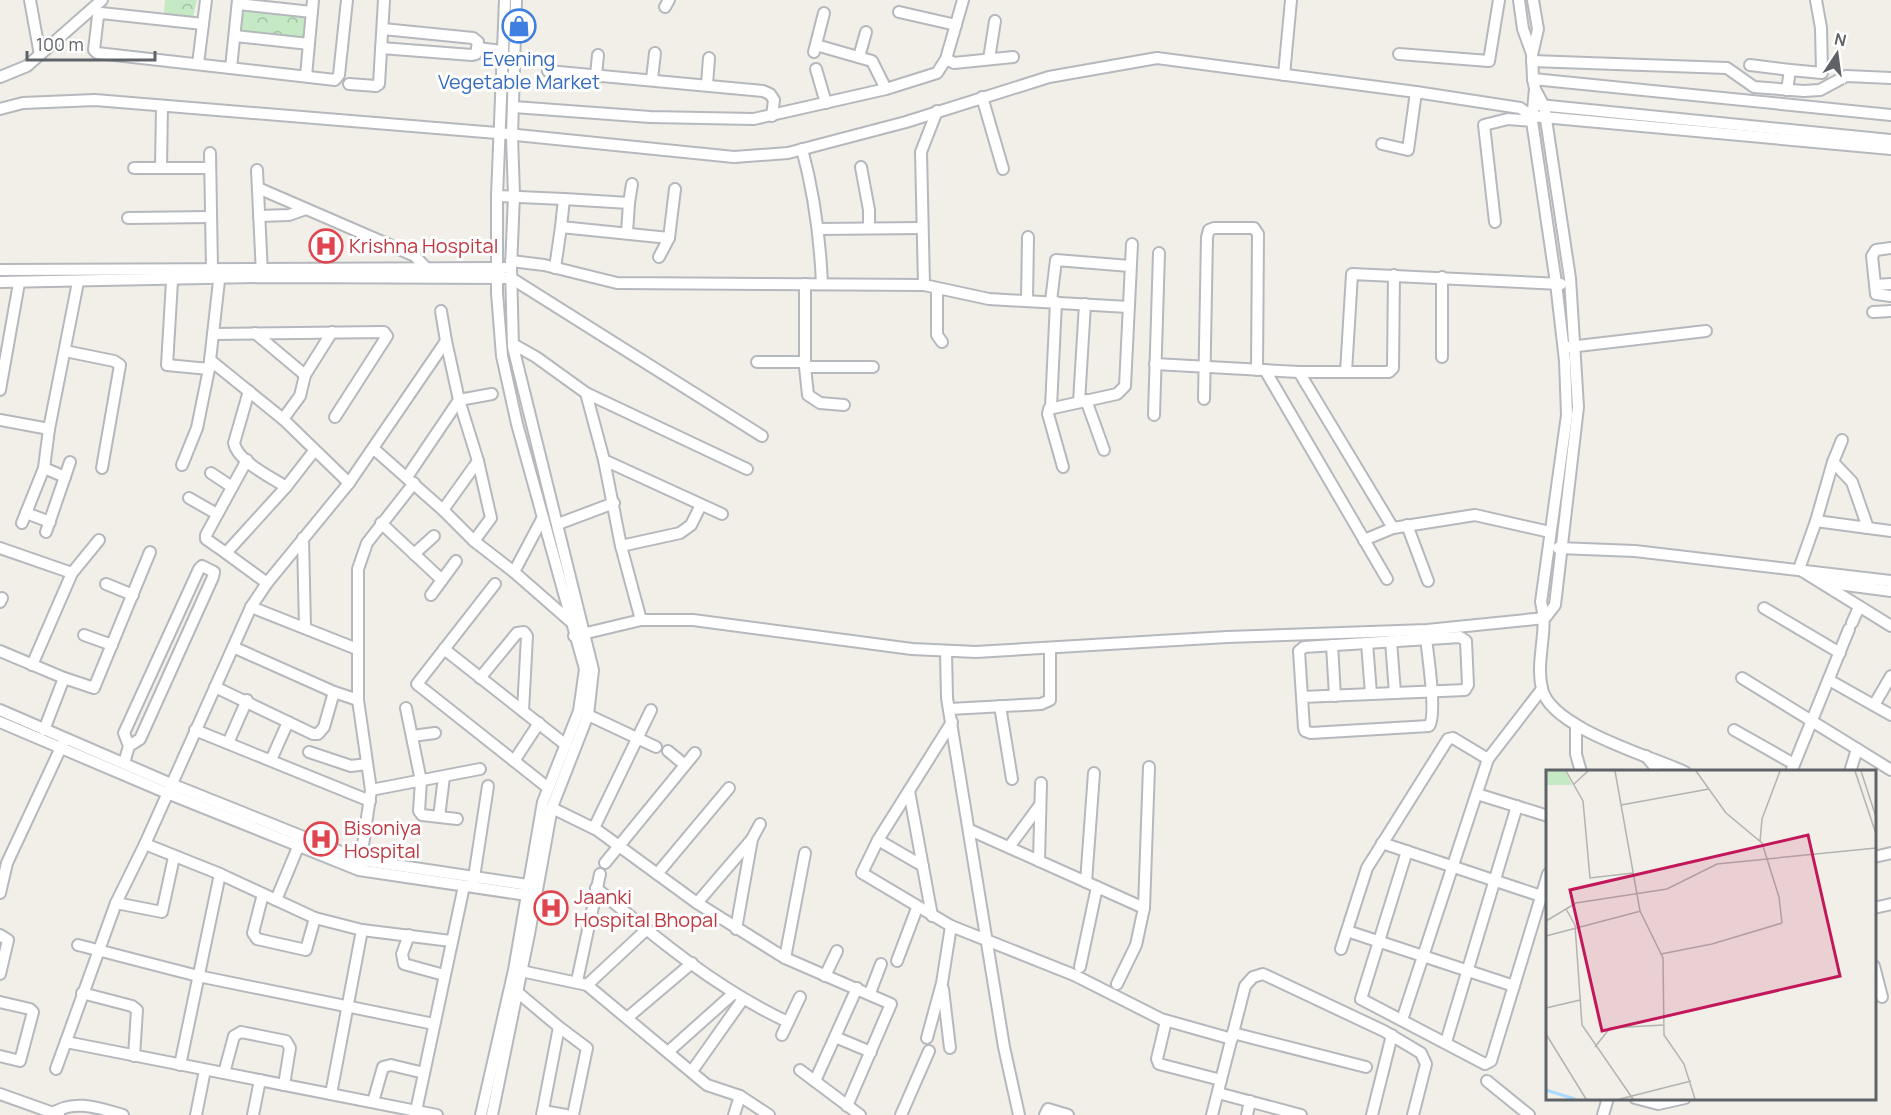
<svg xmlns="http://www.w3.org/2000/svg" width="1891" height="1115" font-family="Manrope,sans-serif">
<defs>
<pattern id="park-crowns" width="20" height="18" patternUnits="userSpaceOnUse" patternTransform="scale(1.5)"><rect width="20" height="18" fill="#c5e8c5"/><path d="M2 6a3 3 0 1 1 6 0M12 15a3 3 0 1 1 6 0" fill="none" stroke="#a3c0a4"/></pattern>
</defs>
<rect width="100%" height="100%" fill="#f1efe8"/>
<g fill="url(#park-crowns)">
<path d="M165,0h32l-4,17 -29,-3z"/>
<path d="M237,11l74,7 -2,21 -73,-7z"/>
</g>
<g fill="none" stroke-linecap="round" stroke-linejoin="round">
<defs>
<g id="minor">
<path d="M30,0l10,55"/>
<path d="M1519,0l4,29 9,25"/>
<path d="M238,4l74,8"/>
<path d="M665,7l4,-7"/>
<path d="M899,12l57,13"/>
<path d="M203,24l-102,-11 -3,3 -4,34 3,3 238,27 4,-5 8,-75"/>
<path d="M235,36l74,8"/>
<path d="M816,45l56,16 14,28"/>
<path d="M381,48l91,7 4,-1 2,-12 -5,-4 -90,-9"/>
<path d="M478,48l23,3"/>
<path d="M814,52l10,-39"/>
<path d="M1399,54l90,7 10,-61"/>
<path d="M859,57l7,-25"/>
<path d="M946,59l8,4 59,-6"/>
<path d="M989,59l6,-38"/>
<path d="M1532,61l195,7 27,19 50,4 16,-1 26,-14 45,2"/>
<path d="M198,64l8,-64"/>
<path d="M1750,65l40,5"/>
<path d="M231,68l7,-68"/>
<path d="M816,69l10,34"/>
<path d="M548,71l215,20 7,3 4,6 -2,16"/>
<path d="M596,75l2,-20"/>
<path d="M1284,75l7,-75"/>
<path d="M306,76l7,-76"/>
<path d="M0,77l27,-11 75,-66"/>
<path d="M652,79l3,-26"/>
<path d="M1533,79l358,36"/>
<path d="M349,84l27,2 3,-2 5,-84"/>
<path d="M707,84l2,-26"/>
<path d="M1535,89l-3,32 24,162 9,78 2,54 -26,187c8,29 -6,58 1,87 9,39 108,67 143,83"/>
<path d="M1787,90l3,-20 32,3 -1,-45 -5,-28"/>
<path d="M982,97l21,72"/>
<path d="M1539,105l352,35"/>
<path d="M514,107l136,10 104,2 132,-30 51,-16 9,-14 17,-59"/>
<path d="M0,109l23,-6 72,-3 402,33 237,24 54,-4 118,-31 143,-45 108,-19 259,34 104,16 12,8 359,33"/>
<path d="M1382,144l26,6 8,-58"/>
<path d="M802,149c12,44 18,89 20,135"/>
<path d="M210,153l2,116"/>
<path d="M861,167l8,43v18"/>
<path d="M134,168h76"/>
<path d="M161,168l1,-62"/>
<path d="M257,170l5,104"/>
<path d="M258,188l157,68 11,12"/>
<path d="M497,196l67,3"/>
<path d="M629,203l3,-19"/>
<path d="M259,216l30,-1 17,-6"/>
<path d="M128,218l83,-1"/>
<path d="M1495,222l-11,-97 24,-6 24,2"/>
<path d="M818,229l104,-1"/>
<path d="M627,233l2,-30 -65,-4 -3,28 108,11"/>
<path d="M1891,248l-15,2 -4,6 4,38 15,2"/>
<path d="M659,257l10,-19 6,-49"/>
<path d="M511,261l33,4 73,18 307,2 65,14 139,8"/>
<path d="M555,268l6,-41"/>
<path d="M0,270l504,-2"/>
<path d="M220,272l-7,62 171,-2 3,4 -52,81"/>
<path d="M172,281l-5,84 42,4 4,-35"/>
<path d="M0,282l262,-5 249,1 251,158"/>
<path d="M805,284v83l3,28 12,8 24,2"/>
<path d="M924,285l-3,-133 16,-41"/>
<path d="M1875,285l16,-1"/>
<path d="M937,290v45l5,7"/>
<path d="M1027,300l1,-63"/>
<path d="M1051,301l5,-41 74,6"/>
<path d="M1873,312l18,-1"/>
<path d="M255,333l50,42 27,-43"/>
<path d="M513,344l23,13 50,36 161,76"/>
<path d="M1569,347l137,-16"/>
<path d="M65,351l49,10 6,4 -18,103"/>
<path d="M1442,357v-80"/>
<path d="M210,360l73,59 17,-23 5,-21"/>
<path d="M757,362h48"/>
<path d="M1155,364l144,8h90l4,-4 1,-93"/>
<path d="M805,367h68"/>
<path d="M1265,370l122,209"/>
<path d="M1299,372l94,156 82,-13 75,17"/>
<path d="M1346,372l6,-98 209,10"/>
<path d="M0,390l19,-107"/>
<path d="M249,391l-15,52c3,18 37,34 52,44l28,-36"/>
<path d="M586,393l18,67 118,54"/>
<path d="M1204,399l3,-162 2,-7 5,-2h40l4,6 -1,136"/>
<path d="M1086,400l18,50"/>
<path d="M1079,402l6,-98"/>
<path d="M1051,407l5,-105"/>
<path d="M1154,415l5,-162"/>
<path d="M283,419l66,64 97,-142 -5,-30"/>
<path d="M0,420l49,9 29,-147"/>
<path d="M1842,440l-9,22 19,20 16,46 23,3"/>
<path d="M374,449l69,61 31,31 17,-23 -13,-57 -19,-61 -13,-59"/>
<path d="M604,460l17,86 20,74"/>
<path d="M1833,462l-17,59 52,7"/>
<path d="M182,465l15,-37 12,-59"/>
<path d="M1063,467l-15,-53 1,-5 68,-15 8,-8 7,-142"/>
<path d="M44,468l21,9"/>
<path d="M211,473l21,14"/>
<path d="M407,477l52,-77 33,-6"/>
<path d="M286,487l-60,66 41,30 82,-100"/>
<path d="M189,498l28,16"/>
<path d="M443,510l35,-49"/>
<path d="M26,513l24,9"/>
<path d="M1816,521l-17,48 92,57"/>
<path d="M22,523l22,-55 5,-39"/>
<path d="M381,523l61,57"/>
<path d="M558,524l56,-21"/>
<path d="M1407,525l21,56"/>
<path d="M46,532l24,-70"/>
<path d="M303,538l2,90"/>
<path d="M1364,540l29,-12"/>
<path d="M474,541l40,31 56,49"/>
<path d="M621,546l59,-13 11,-8 10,-20"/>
<path d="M0,548l72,25"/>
<path d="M1558,548l77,3 256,30"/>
<path d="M226,553l-20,-14v-4l41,-75"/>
<path d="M414,554l20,-18"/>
<path d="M514,572l28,-53"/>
<path d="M1823,582l68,9"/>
<path d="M106,584l27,11"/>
<path d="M495,584l-78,100 130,103"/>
<path d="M431,595l25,-34"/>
<path d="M0,602l2,-4"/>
<path d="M251,607l106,42"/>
<path d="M1764,608l76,45"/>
<path d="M1852,623l7,-16"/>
<path d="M84,635l28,10"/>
<path d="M574,636l67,-16h52l219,29 64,3 251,-15 200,-7 118,-12 10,-13 23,-198 -8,-129 -26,-172 -9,-17 -2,-10 -1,-24 6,-26 -5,-29"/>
<path d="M1391,641l4,52"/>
<path d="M1367,643l4,51"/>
<path d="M1332,645l3,51"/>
<path d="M233,647l101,45 24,8"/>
<path d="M444,649l122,96"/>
<path d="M0,651l64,27"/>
<path d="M946,651l1,47 57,349 15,68"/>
<path d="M32,665l40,-92 27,-33"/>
<path d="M480,678l37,-45 7,-1 3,4 -4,75"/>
<path d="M1742,678l149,92"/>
<path d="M1829,680l62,35"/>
<path d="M215,687l98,47h5l6,-7 10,-35"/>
<path d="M1302,697l163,-7 3,-5 -2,-44 -6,-4 -156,10 -5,4 5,77 1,3 6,2 118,-7c8,-10 -1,-71 -3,-87"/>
<path d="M1874,705l17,-29"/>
<path d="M1000,706l12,73"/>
<path d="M406,708l15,73 -2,30 3,4 35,4"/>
<path d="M950,709l91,-5 9,-4v-52"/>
<path d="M0,710l171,74 190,76 174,26"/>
<path d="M588,715l68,32"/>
<path d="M0,722l167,71 192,77 174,26"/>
<path d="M952,722l-74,118 -16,33 89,53 123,49 87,44 71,20"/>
<path d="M1576,726v28l5,18"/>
<path d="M44,730l20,-52 30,10 56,-136"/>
<path d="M195,730l175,71"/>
<path d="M1734,730l60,34"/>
<path d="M412,736l23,-3"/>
<path d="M228,743l19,-43"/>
<path d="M668,751l17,14"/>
<path d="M309,752l42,14 16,-2"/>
<path d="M1646,756l13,16"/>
<path d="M271,760l17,-38"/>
<path d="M514,761l25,-38"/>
<path d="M124,763l5,-17 11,-7 73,-162 1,-5 -12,-6 -3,3 -75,164 5,13"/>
<path d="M1791,772l58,-143"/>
<path d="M1850,772l7,-23"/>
<path d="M371,790l109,-21"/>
<path d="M909,791l23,125"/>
<path d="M1477,794l71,22"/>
<path d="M552,808l45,22 100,73 88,55 106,46 -44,102"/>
<path d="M439,817l5,-40"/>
<path d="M594,828l57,-118"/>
<path d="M970,830l174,78"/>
<path d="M878,840l45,26"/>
<path d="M1382,843l159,53"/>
<path d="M145,844l75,30 95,44 47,12 89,11"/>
<path d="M1009,847l31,-42"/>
<path d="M1407,851l-46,148 124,65 6,-3 57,-187"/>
<path d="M1874,857l17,-4"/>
<path d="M1039,861l2,-78"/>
<path d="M605,863l90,-110"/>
<path d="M360,866l11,-76 -13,-90v-131l9,-26 47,-60"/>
<path d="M657,874l72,-86"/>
<path d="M1086,882l8,-109"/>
<path d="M473,884l15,-98"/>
<path d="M596,888c60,50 121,101 192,134"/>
<path d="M0,893l7,-30 57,-122"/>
<path d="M263,894l-10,39 4,6 49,11 9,-32"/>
<path d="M276,900l25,-60"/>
<path d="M116,903l46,9 12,-55"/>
<path d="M697,903l55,-64 8,-15"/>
<path d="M1874,908l17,-4"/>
<path d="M736,929l16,-90"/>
<path d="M1347,931l167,55"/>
<path d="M0,935l8,5 -8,34"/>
<path d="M409,935l-7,19 2,10 40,11"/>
<path d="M78,945l120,31 236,48"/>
<path d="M1341,949l26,-81 81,-129 5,-1 35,21"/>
<path d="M785,958l20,-105"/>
<path d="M897,961l20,-53"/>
<path d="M1874,966l8,31"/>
<path d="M1080,967l17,-80"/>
<path d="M521,971l66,14 120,100 33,11 29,19"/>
<path d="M825,976l12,-25"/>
<path d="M577,981l23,-107"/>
<path d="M1117,984l19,-39 8,-37 5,-141"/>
<path d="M587,985l59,-55"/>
<path d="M943,989l7,59"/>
<path d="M516,991l43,36 -17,88"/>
<path d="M82,993l50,13 5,4 -3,46"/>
<path d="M870,993l11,-29"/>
<path d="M0,1002l30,7 3,3 -13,49 -20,-5"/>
<path d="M627,1018l65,-55"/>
<path d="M1402,1020l86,-261 54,-70"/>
<path d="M1166,1021l-9,38 2,5 62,16"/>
<path d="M559,1027l28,21 -14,67"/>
<path d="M1233,1033l133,34"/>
<path d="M782,1035l18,-38"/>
<path d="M835,1037l36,15"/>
<path d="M927,1038l15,-55 9,-57"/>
<path d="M66,1042l371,73"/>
<path d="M1446,1042l71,-236"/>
<path d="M669,1051l65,-58"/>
<path d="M180,1065l40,-191"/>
<path d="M56,1069l60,-166 29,-59 106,-237 16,-24"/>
<path d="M800,1070l60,45"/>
<path d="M692,1071l51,-72"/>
<path d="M224,1073l10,-37 7,-4 45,9 4,7 -6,37"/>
<path d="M815,1081l42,-93"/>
<path d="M1487,1081l42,34"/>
<path d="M1218,1093l83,22"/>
<path d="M0,1094l59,21"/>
<path d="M331,1094l31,-164"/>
<path d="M1635,1098l23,6 27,-6"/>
<path d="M373,1102l10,-35 8,-2 33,8"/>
<path d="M416,1111l48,-225"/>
<path d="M543,1111l23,4"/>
<path d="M50,1115c22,-17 49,-7 73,0"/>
<path d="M196,1115l9,-45"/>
<path d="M253,1115l7,-35"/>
<path d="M481,1115l33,-145 29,-168 36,-91 6,-42 -68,-245 -15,-68 -5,-63v-97l8,-196"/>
<path d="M492,1115l37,-181 23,-127 36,-92 5,-45 -80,-323 -2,-79 3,-73 -2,-59 4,-136"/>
<path d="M734,1115l6,-19"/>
<path d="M901,1115l28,-64"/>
<path d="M1045,1115l3,-6 20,6"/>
<path d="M1212,1115l33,-129 8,-9 10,-3 121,57 37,22 5,11 -13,51"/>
<path d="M1247,1115l3,-14"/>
<path d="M1372,1115l20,-80"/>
<path d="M1603,1115l5,-17"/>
</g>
</defs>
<use href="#minor" stroke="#b5b8bc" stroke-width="14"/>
<use href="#minor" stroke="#fff" stroke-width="10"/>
</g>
<defs>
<symbol id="shop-ring" viewBox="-11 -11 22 22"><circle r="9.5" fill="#fff" stroke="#3f7fe0" stroke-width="1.5"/><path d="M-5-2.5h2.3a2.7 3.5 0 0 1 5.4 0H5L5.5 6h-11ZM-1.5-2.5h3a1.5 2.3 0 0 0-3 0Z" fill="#3f7fe0"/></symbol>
<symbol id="hospital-ring" viewBox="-11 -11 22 22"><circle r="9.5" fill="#fff" stroke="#e0444e" stroke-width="1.5"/><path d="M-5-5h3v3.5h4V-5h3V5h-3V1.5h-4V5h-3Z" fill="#e0444e"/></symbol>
</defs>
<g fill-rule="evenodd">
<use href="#shop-ring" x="500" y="7" width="38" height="38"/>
<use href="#hospital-ring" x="307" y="227" width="38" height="38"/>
<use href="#hospital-ring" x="302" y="820" width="38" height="38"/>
<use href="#hospital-ring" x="532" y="889" width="38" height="38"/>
</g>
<g text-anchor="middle" stroke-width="6" stroke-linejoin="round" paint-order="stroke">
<g font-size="20" fill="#366cbe" stroke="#fff">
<text x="519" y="66">Evening<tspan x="519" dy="23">Vegetable Market</tspan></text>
</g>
<g font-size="20" fill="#be3a42" stroke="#fff" text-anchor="start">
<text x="349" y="253">Krishna Hospital</text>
<text x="344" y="835">Bisoniya<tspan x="344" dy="23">Hospital</tspan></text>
<text x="574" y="904">Jaanki<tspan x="574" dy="23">Hospital Bhopal</tspan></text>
</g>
</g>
<g transform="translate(1546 770)">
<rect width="330" height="330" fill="#f1efe8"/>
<path d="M0,1h19l7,14h-26z" fill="#c5e8c5"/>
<path fill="none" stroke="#aadaff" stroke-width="3" d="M0,320l29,9"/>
<path fill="none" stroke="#b3b3b1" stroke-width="1.5" d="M20,1l17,30 7,77 43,-5M69,1l25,140 23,47 1,77 20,29 11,35M150,1l30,42 36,30 17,54 3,26M309,1l21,63M315,1l15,46M28,14l14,-13M75,35l88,-16M214,72l2,-23 18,-48M20,139l9,16 7,100 51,74M0,151l30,-18 91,-14 50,-25 159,-16M0,166l95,-25M115,184l51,-10 70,-21M0,238l34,-8M0,264l40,65M49,277l15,-19 53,-3M74,329l71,-18"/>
<path fill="#c2185b" fill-opacity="0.15" stroke="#c2185b" stroke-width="3" d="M262,65l32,141 -238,55 -32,-141z"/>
<rect width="330" height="330" fill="none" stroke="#5f6368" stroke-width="3"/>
</g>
<g transform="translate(1837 54) rotate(13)" stroke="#ffffff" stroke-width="4.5" paint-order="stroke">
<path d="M0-4.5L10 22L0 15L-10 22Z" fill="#5f6368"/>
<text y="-9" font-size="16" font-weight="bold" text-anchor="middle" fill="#5f6368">N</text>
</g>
<path d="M27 51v9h128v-9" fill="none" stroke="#5f6368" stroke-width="3"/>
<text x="36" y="51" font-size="18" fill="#5f6368" stroke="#ffffff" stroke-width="4.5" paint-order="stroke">100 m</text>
</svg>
